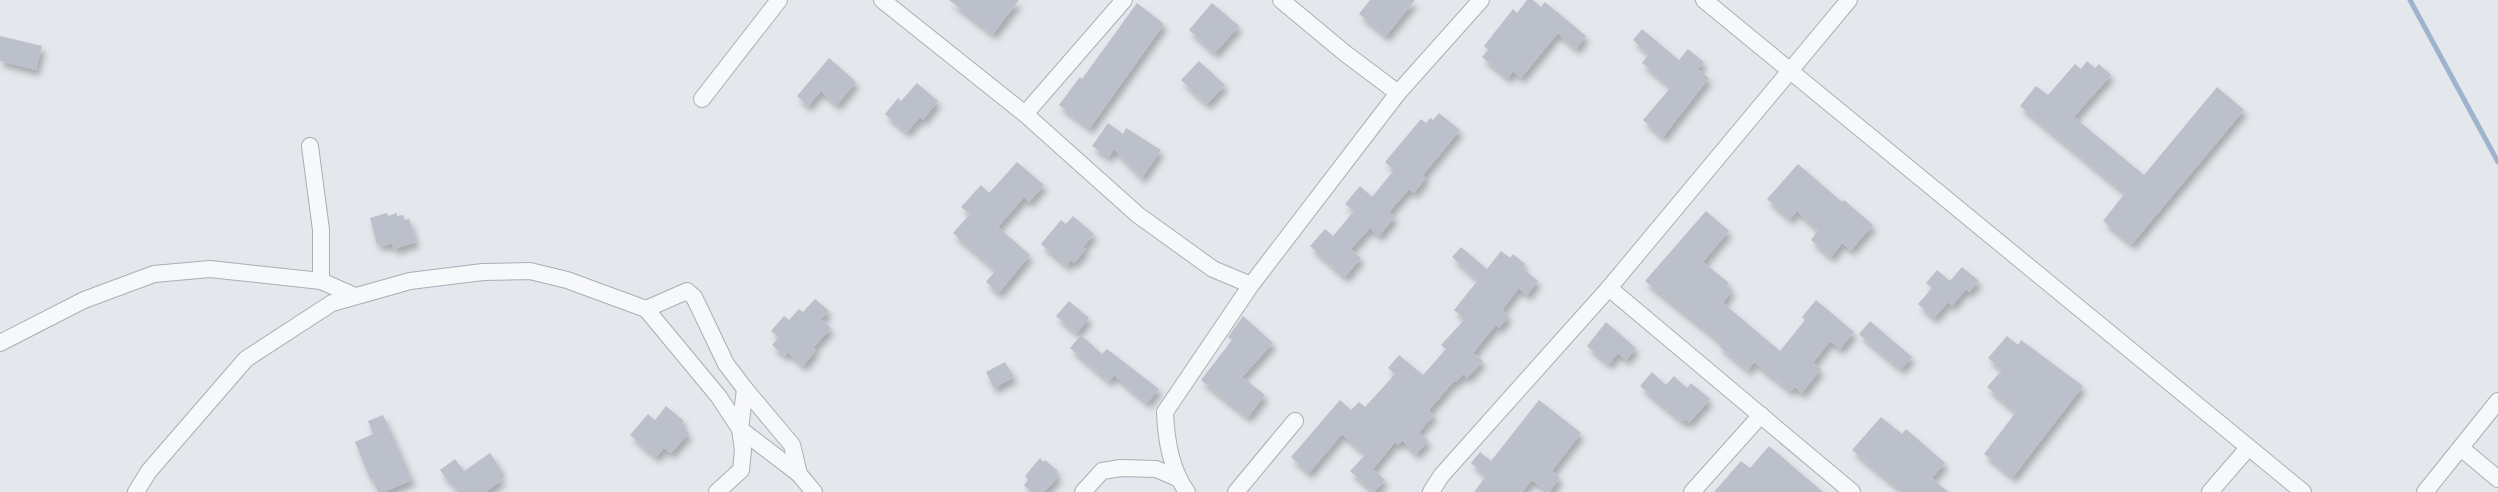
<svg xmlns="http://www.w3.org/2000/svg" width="2498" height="492" font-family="Karla,sans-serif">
<defs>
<filter id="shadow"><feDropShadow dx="3.5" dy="6" stdDeviation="3" flood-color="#0004"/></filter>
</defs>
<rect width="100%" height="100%" fill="#e4e7ec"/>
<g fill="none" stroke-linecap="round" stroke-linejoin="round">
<path stroke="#9fb4cc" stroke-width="5" d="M2410,0l88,162"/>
</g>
<g fill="#bbc0ca" filter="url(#shadow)">
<path d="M949,0h70l-26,34z"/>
<path d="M1370,0h45l-29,36 -27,-22z"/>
<path d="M1527,0h6l8,7 4,-5 41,34 -10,13 -18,-16 -37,45 -8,-7 -5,7 -26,-21 6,-7 -4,-4 29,-37 4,4z"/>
<path d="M1137,3l27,21 -74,104 -31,-23 21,-28 2,2z"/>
<path d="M1212,3l27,23 -24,27 -26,-23z"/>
<path d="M1642,29l37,31 9,-11 16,13 -6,7 11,9 -46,59 -20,-17 28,-33 -29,-24 7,-9 -16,-14z"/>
<path d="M0,36l42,10 -6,24 -36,-9z"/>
<path d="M829,58l27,24 -19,23 -16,-14 -13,15 -11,-10z"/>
<path d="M1199,61l26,24 -18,19 -26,-24z"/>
<path d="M2087,61l8,7 4,-4 12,11 -37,42 70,58 73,-88 27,23 -112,134 -29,-23 22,-28 -105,-87 16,-20 12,9 27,-31 6,5z"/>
<path d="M917,83l21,18 -15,19 -3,-3 -13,15 -22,-18 13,-16 3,3z"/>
<path d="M1439,113l21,17 -37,45 3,3 -12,15 -5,-4 -20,23 6,5 -16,19 -9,-8 -19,21 10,9 -16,19 -35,-31 15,-17 8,7 21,-25 -9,-7 15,-18 12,11 22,-27 -9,-8 36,-43 5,4 4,-5 3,2z"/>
<path d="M1108,123l15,11 3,-6 35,22 -19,28 -28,-29 -5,8 -17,-11z"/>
<path d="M1017,162l27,23 -15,17 -5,-5 -26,30 32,28 -31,38 -13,-11 10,-12 -43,-37 17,-19 -9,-7 20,-22 8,8z"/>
<path d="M1798,164l44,38 2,-2 29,25 -22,25 -9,-7 -11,14 -20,-17 7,-10 -21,-19 -7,8 -23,-20z"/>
<path d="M1706,211l23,20 -26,31 26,21 -2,3 5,4 -9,13 57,48 25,-31 -3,-3 14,-17 38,32 -14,17 -10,-8 -17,22 8,6 -19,24 -7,-6 -4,4 -37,-29 -6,8 -29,-24 3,-3 -77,-62z"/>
<path d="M387,213l1,3 9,-3v3l6,-1 2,5 4,-1 7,23 -22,7 -2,-6 -9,3 -1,-3 -5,2 -7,-27z"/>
<path d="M1073,216l21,18 -11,13 3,2 -12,14 -3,-3 -4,6 -26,-22 20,-24 5,4z"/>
<path d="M1461,247l26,22 14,-18 9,7 3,-4 12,10 -3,4 16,13 -11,14 -8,-7 -17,22 7,6 -10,12 -3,-3 -23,28 10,8 -16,17 -4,-4 -7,8 -2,-1 -25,29 5,5 -15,17 9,9 -12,13 -14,-14 -4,5 -3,-3 -22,27 12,11 -11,12 -24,-21 16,-17 -24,-20 -33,39 -18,-16 49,-57 11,10 8,-8 6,5 30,-33 -7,-6 11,-13 24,20 23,-26 -5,-4 24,-26 -11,-9 24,-30 -26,-23z"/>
<path d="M1962,267l17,14 -10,11 -3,-3 -14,17 -4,-4 -14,16 -16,-14 14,-16 -6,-5 11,-13 13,11z"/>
<path d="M815,299l14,12 -8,8 10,9 -18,20 3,2 -13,16 -15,-14 -3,4 -13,-11 7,-8 -8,-6 13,-15 5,4 10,-11 4,3z"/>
<path d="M1069,301l20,17 -12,15 -21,-17z"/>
<path d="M1243,316l30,27 -31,34 23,18 -17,22 -47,-37 31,-40 -4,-3z"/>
<path d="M1870,321l42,36 -11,12 -42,-35z"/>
<path d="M1606,322l30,26 -10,12 -8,-7 -9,11 -22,-18z"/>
<path d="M1081,335l21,19 5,-5 52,40 -12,14 -33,-28 -5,6 -39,-33z"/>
<path d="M2007,336l11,9 3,-5 62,46 -70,91 -29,-23 32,-42 -29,-25 15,-17 -14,-12z"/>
<path d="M1005,362l9,15 -20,11 -8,-16z"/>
<path d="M1652,372l14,13 8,-9 13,12 4,-5 19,16 -21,24 -3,-4 -3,3 -43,-36z"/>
<path d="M1539,400l42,33 -29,38 8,7 -11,14 -17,-12 -10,12h-48l12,-16 -15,-13 9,-11 11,9z"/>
<path d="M666,406l18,15 -3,4 8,8 -18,20 -7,-5 -8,9 -26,-22 18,-21 7,6z"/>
<path d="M383,415l29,65 -28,12h-6l-6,-14 -2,1 -15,-37 18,-8 -5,-13z"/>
<path d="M1881,417l21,17 4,-5 39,34 -13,15 16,14h-45l-51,-42z"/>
<path d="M1769,446l54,46h-109l27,-31 9,7z"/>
<path d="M490,453l12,18 -4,3 4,6 -17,12h-27l-8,-12 -2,1 -8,-11 15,-11 9,12z"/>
<path d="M1040,458l3,4 2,-2 13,11 -3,3 3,3 -14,15h-13l-7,-7 4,-5 -3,-4z"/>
</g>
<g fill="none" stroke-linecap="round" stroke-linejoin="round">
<defs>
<g id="minor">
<path d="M882,0l143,114 113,101 75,54 38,16"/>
<path d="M1281,0l65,54 52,39"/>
<path d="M1704,0l599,492"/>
<path d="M702,99l77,-99"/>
<path d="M1025,114l99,-114"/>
<path d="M310,146l11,84v51"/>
<path d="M1609,288l243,204"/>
<path d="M646,309l73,88 21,32 59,45"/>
<path d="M0,343l84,-43 70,-26 56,-5 111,12 34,15"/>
<path d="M745,389l47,56 7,29 15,18"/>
<path d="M2461,448l37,31"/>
<path d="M136,492l13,-21 97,-112 86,-56 78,-22 73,-9 47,-1 37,9 79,29 41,-18 7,6 32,67 19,25 -5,40 3,21 -2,20 -24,22"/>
<path d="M1083,492l19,-21 19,-3 35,1 21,9"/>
<path d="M1187,492c-16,-22 -21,-52 -22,-80l86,-127 147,-192 83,-93"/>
<path d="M1236,492l59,-71"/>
<path d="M1431,492l10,-16 168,-188 240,-288"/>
<path d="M1692,492l69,-77"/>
<path d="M2210,492l38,-44"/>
<path d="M2425,492l73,-91"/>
</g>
</defs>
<use href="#minor" stroke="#a9aeb7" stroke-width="18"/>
<use href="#minor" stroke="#f7f8fa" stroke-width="16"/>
</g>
</svg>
